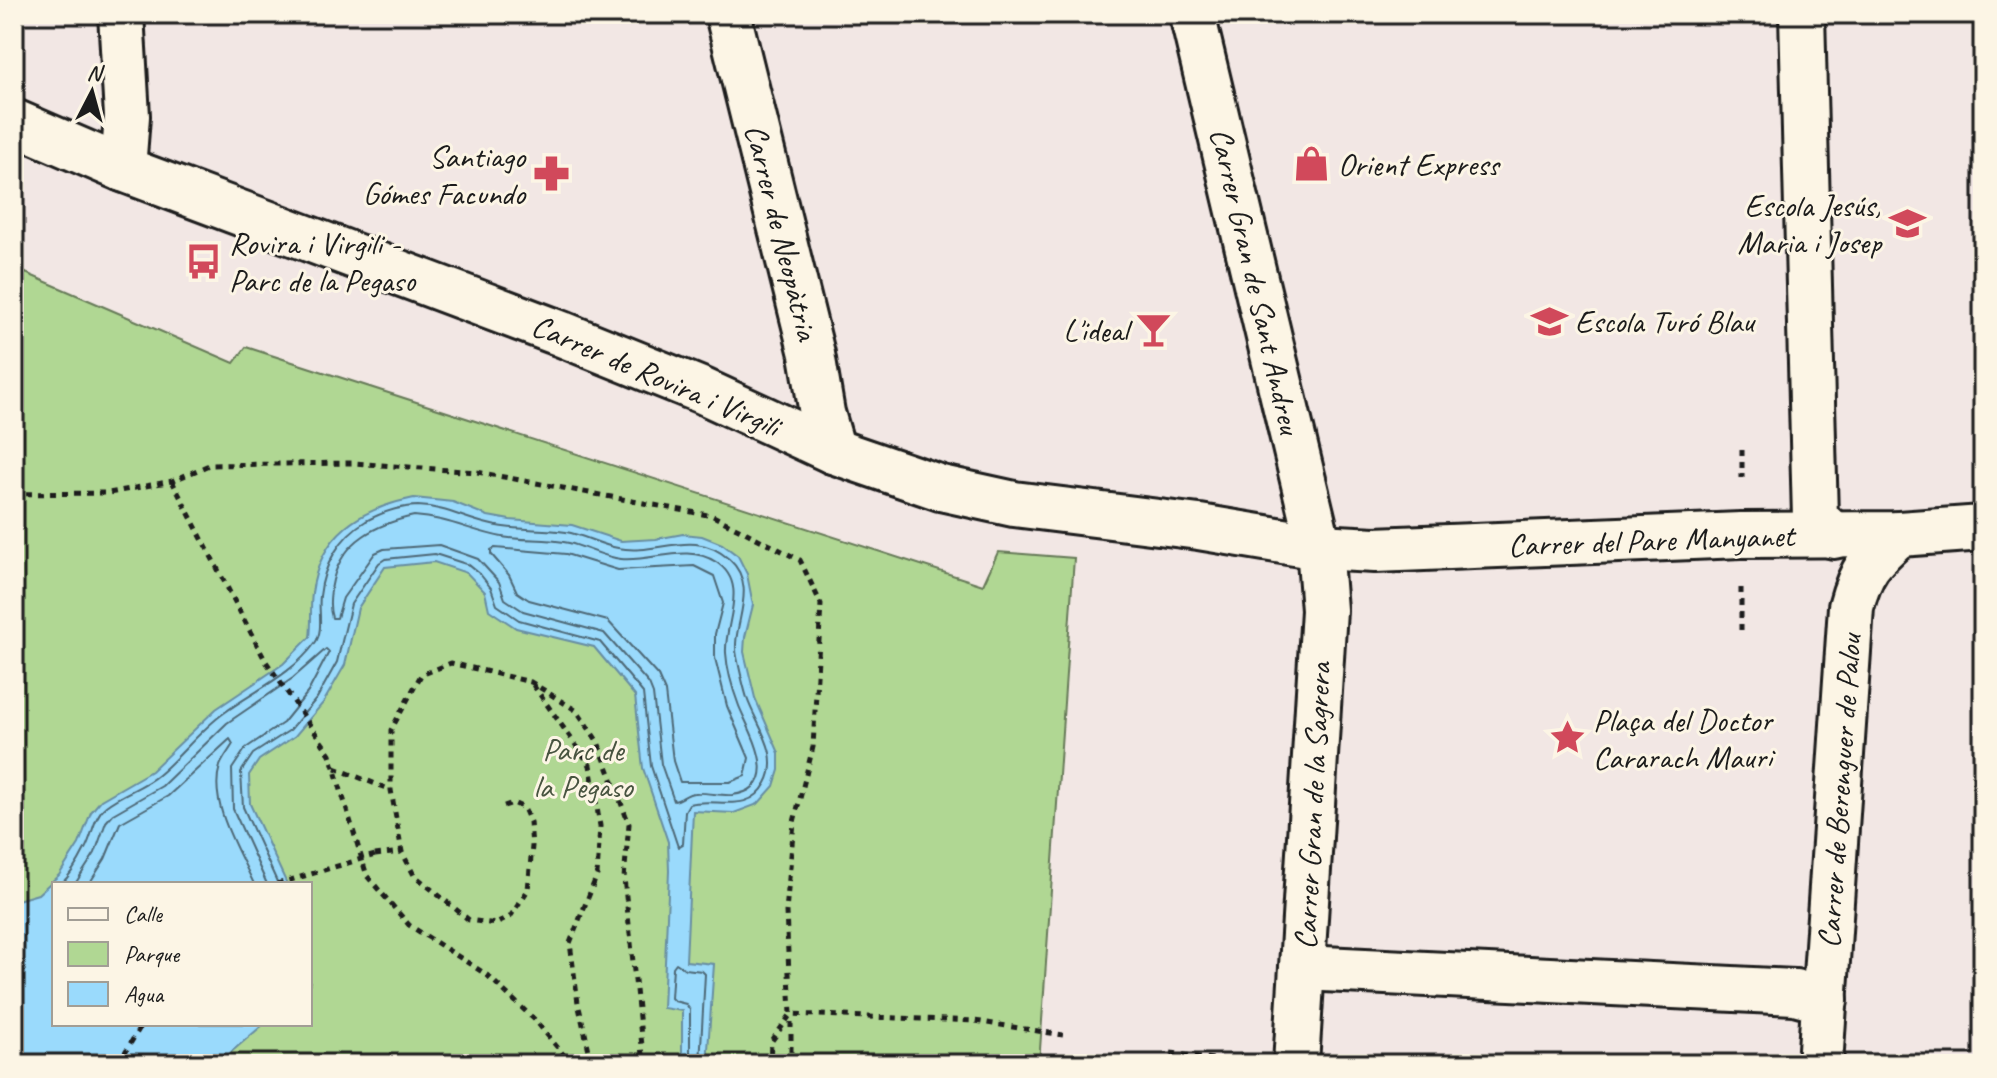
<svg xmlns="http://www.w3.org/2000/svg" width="1997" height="1078" font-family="Caveat,sans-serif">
<rect width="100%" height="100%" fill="#f2e7e4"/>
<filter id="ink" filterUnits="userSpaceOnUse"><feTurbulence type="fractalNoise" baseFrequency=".0125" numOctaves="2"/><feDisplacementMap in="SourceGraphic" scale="16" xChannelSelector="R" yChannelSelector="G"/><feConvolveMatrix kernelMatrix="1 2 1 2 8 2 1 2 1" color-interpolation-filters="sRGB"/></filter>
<g filter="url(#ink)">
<path fill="#b0d793" stroke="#667a58" stroke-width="2" fill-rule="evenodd" d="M14,268l220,95 12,-16 737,238 15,-33 76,6 -35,506h-1025zM54,884h256v140h-256z"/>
<path fill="#9adafc" stroke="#688ea2" stroke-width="2" d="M414,498l39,4 35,14 22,4 62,5 49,16 35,-2 27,-5 19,2 20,8 16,12 9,18 6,31 -8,32 -1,15 11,46 24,55v17l-5,16 -16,18 -24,9 -41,-2 -7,150 28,3 -7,100h-25v-53l-19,-3 6,-137 -1,-29 -25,-74 -8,-72 -41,-49 -78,-19 -27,-18 -4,-18 -18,-19 -33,-11 -49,5 -27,41 -13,57 -22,38 -28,33 -36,24 -10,15 1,29 37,80h-233v140h210l-34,29 -7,11h-209v-163l24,-7 21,-19 20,-31 12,-32 10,-12 50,-29 65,-62 67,-45 27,-27c2,-14 0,-29 2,-44 8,-59 47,-84 102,-95z"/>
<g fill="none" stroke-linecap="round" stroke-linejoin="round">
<g stroke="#4e6876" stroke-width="2">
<path d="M414,516c33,2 57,15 88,21 22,4 45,1 67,6 17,4 34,14 52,16 32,3 66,-16 95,3 34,22 8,61 10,91 1,16 7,37 13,53 10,25 47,83 -7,89 -12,1 -25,-3 -37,-2 -9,0 -13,7 -21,8l-13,-37 -8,-70 -4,-10 -45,-51 -81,-22 -18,-12 -6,-17 -21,-23 -39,-14 -55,4 -9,4 -32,45 -6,20h-5c-4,-12 -2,-25 1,-38 10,-40 44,-56 81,-64z"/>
<path d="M495,548l71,6 52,16 76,-4 20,10 9,27 -8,31v24l12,48 22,52 -4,18 -15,6h-50l-7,-21 -8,-69 -7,-16 -50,-55 -79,-21 -12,-8 -8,-17 -18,-21v-4z"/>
<path d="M61,884c10,-9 18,-23 24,-35 8,-14 8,-32 21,-43 16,-13 37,-18 52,-31 23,-19 42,-45 66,-62 30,-22 69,-39 91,-70 9,-12 3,-33 5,-47 3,-30 20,-60 46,-75 15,-8 35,-15 52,-15 26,1 45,12 70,18 26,7 52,4 78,8 18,3 34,13 52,16 40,8 75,-21 111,11 32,29 1,67 8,98 3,14 6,28 10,41 9,27 35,56 19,85 -17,32 -50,14 -77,21l-4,7 -2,33 -5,3 -27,-81 -8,-73 -43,-51 -81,-22 -22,-15 -6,-17 -11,-14 -11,-9 -34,-11 -50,5 -6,4 -28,41 -14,58 -20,36 -27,32 -37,24 -12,18 2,35 35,77"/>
<path d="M75,884l20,-31 11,-31 7,-8 49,-28 65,-63 66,-45 33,-29 3,3 -21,40 -25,31 -37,25 -14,21 1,40 34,75"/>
<path d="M89,884l16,-25 15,-36 48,-27 62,-57 3,5c-4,7 -10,14 -13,22 -12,37 19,85 34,118"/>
<path d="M690,1064v-54l-4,-6 -12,-3 -3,-3 2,-31 3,-4 9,6 17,2 3,3 -5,90"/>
</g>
<defs>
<g id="minor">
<path d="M121,14l6,102 -4,53"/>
<path d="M728,14l84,340 10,59 11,38"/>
<path d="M1802,14l13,504 19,18"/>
<path d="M1303,968l492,24 30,8"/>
<path d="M1820,1064l31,-457c10,-38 19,-47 48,-73"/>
</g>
<path id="tertiary" d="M1192,14l127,533 5,63 -28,454"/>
<path id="secondary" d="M14,122l109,47 439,165 141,57 130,60 108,37 73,16 185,23 120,20 56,3 366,-15 158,-1 84,-6"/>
</defs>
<use href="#minor" stroke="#1c1c1c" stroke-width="50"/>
<use href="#tertiary" stroke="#1c1c1c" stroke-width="50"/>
<use href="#secondary" stroke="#1c1c1c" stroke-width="50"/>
<g stroke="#1c1c1c" stroke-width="5" stroke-dasharray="6 6" stroke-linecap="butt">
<path d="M1742,450v28"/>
<path d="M172,481l93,179 65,94 37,122 42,49 78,50 48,45 36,44"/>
<path d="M14,494l95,-1 63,-12 37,-16 144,-2 124,9 236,44 87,44 21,44 -8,143 -19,75 -8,90 5,102 184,7 88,14"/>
<path d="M1741,630v-45"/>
<path d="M533,685l57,80 10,61 -3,49 -27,68 8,60 13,56 -5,5"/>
<path d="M335,768l56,22"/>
<path d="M504,806l9,-3 11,5 6,14 2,24 -4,44 -18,27 -14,7 -27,-4 -55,-45 -12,-23 -11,-62v-60l30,-55 30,-12 80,19 46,29 21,31 31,82 -5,54 19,177 -2,9"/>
<path d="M375,855l26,-3"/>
<path d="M1171,1053l71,10"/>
<path d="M118,1064l24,-40"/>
<path d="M770,1064l1,-22 20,-28"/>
<path d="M791,1064v-47"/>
</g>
<use href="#minor" stroke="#fcf5e5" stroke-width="44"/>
<use href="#tertiary" stroke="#fcf5e5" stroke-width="44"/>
<use href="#secondary" stroke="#fcf5e5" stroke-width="44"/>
<path stroke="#1c1c1c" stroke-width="5" stroke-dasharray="6 6" stroke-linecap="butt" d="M277,884l98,-29"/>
</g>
</g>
<defs>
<symbol id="shop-bare" viewBox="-9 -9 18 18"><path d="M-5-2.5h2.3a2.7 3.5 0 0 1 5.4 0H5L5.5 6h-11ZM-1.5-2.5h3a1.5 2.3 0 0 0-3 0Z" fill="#d1495b" stroke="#fcf5e5" stroke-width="2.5" paint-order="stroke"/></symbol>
<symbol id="pharmacy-bare" viewBox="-9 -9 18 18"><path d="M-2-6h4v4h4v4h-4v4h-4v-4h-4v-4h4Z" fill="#d1495b" stroke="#fcf5e5" stroke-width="2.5" paint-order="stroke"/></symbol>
<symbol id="school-bare" viewBox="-9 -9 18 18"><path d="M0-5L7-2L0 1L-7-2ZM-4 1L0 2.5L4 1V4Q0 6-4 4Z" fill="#d1495b" stroke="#fcf5e5" stroke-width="2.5" paint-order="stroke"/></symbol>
<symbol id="bus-bare" viewBox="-9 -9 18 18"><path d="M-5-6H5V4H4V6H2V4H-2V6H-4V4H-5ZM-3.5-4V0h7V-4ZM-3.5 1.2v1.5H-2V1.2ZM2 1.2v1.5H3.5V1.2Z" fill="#d1495b" stroke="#fcf5e5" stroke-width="2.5" paint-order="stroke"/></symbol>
<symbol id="bar-bare" viewBox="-9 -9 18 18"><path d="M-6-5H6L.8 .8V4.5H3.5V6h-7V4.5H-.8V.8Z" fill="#d1495b" stroke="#fcf5e5" stroke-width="2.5" paint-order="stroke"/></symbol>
<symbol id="sight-bare" viewBox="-9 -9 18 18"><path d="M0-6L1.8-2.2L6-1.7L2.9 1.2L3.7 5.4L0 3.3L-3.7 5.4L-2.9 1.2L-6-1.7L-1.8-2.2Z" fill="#d1495b" stroke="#fcf5e5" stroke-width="2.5" paint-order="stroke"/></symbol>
</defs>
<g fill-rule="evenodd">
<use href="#shop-bare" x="1286" y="138" width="51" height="51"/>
<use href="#pharmacy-bare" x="526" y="148" width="51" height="51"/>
<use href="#school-bare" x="1882" y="198" width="51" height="51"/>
<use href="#bus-bare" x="178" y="236" width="51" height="51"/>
<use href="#school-bare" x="1524" y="296" width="51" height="51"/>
<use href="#bar-bare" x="1128" y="304" width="51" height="51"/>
<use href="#sight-bare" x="1542" y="712" width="51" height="51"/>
</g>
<g text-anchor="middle" stroke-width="6" stroke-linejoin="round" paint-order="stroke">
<g font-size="32" fill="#1c1c1c" stroke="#fcf5e5" text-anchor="start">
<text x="525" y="167" text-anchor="end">Santiago<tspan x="525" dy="37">Gómes Facundo</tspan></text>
<text x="1338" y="175">Orient Express</text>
<text x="1881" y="216" text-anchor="end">Escola Jesús,<tspan x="1881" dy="37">Maria i Josep</tspan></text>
<text x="229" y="254">Rovira i Virgili -<tspan x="229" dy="37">Parc de la Pegaso</tspan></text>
<text x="1575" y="332">Escola Turó Blau</text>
<text x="1128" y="341" text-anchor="end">L'ideal</text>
<text x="1593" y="731">Plaça del Doctor<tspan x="1593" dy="37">Cararach Mauri</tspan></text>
</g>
<g font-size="32" fill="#1c1c1c" stroke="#fcf5e5">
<text transform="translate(782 232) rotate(76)" y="11">Carrer de Neopàtria</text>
<text transform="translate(1256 281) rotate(77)" y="11">Carrer Gran de Sant Andreu</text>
<text transform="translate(656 375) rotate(23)" y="11">Carrer de Rovira i Virgili</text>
<text transform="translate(1651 540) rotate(-2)" y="11">Carrer del Pare Manyanet</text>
<text transform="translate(1839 791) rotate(-86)" y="11">Carrer de Berenguer de Palou</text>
<text transform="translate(1312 806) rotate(-87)" y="11">Carrer Gran de la Sagrera</text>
</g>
<g font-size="32" fill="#485440" stroke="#fcf5e5">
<text x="583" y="760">Parc de<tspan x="583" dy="37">la Pegaso</tspan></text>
</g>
</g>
<rect width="1997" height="1078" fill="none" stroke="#fcf5e5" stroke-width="48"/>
<rect x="24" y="24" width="1949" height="1030" fill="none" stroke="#1c1c1c" stroke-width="3" filter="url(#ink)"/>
<rect x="52" y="882" width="260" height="144" fill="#fcf5e5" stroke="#a29e95" stroke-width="2"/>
<rect x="68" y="908" width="40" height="12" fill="#fcf5e5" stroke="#a29e95" stroke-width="2"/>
<text x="124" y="922" font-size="24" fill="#1c1c1c">Calle</text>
<rect x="68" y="942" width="40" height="24" fill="#b0d793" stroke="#a29e95" stroke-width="2"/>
<text x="124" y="962" font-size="24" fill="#1c1c1c">Parque</text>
<rect x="68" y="982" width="40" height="24" fill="#9adafc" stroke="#a29e95" stroke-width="2"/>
<text x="124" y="1002" font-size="24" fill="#1c1c1c">Agua</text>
<g transform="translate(92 92) rotate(6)" stroke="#fcf5e5" stroke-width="6" paint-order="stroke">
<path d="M0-6L14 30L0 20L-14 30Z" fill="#1c1c1c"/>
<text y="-12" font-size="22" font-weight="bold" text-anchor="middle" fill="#1c1c1c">N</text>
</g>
</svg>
